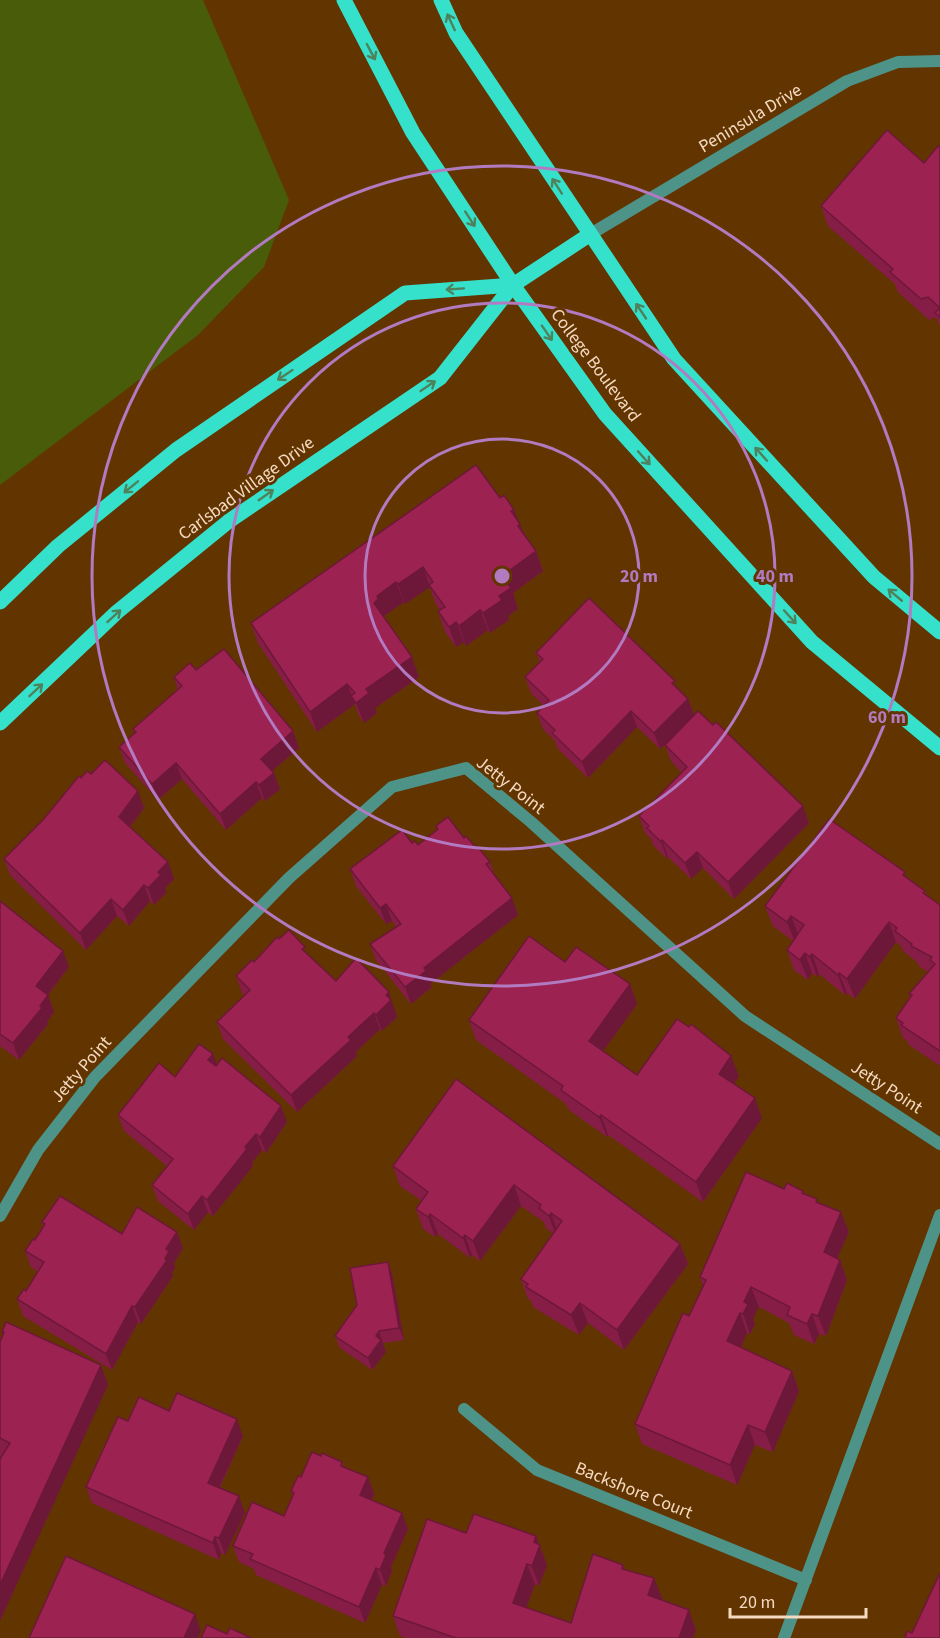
<svg xmlns="http://www.w3.org/2000/svg" width="940" height="1638" font-family="'Source Sans 3',sans-serif">
<rect width="100%" height="100%" fill="#623500"/>
<path fill="#495c09" d="M0,0h203l86,200 -25,67 -66,68 -198,150z"/>
<g fill="none" stroke-linecap="round" stroke-linejoin="round">
<g stroke="#4e9388" stroke-width="12">
<path d="M589,235l258,-154 51,-19 42,-1"/>
<path d="M0,1216l38,-66 57,-73 194,-199 103,-91 74,-19 65,54 214,194 195,128"/>
<path d="M464,1409l73,61 269,110"/>
<path d="M784,1638l156,-423"/>
</g>
<g stroke="#36e1cc" stroke-width="15">
<path d="M344,0l69,133 100,152 92,129 207,228 128,106"/>
<path d="M441,0l15,33 218,326 200,218 66,55"/>
<path d="M0,602l58,-56 118,-96 229,-157 108,-8"/>
<path d="M0,723l117,-111 112,-91 211,-143 73,-93 76,-50"/>
</g>
</g>
<g fill="#861d47">
<path d="M940,147v179l-3,-7 -2,-2 -6,3 -31,-28 -3,-8 -67,-58 -7,-20 103,-43z"/>
<path d="M500,498l14,12 10,25 12,16 7,20 -30,22 5,16 -10,7 1,4 -19,13 -2,-3 -22,16 -2,-4 -8,5 -11,-15 -7,-21 2,-1 -4,-5 -6,-18 -25,17 -1,-2 -20,14 35,61 -44,31 2,5 -13,10 -5,-7 -4,-12 -38,28 -59,-89 -7,-20z"/>
<path d="M536,653l142,36 10,10 6,16 -34,34 -23,-22 -49,51 -30,-29 -3,-8 -12,-12 -6,-16 7,-7 -13,-13 -6,-16 15,-15z"/>
<path d="M196,670l97,61 6,17 -27,23 8,18 -15,12 -3,-3 -36,32 -44,-51 -24,21 -33,-37 -6,-16 16,-14 -2,-4 45,-39 -4,-13z"/>
<path d="M665,745l144,78 -75,76 -31,-31 -12,11 -23,-22 -1,2 -14,-14 -2,-6 -6,-6 -6,-17 43,-43 -11,-12z"/>
<path d="M91,774l47,17 6,17 -14,19 38,35 6,17 -9,9 2,4 -13,13 -4,-4 -21,25 -12,-10 -31,34 -76,-75 -6,-16 39,-39 38,-42z"/>
<path d="M436,826l28,12 26,24 5,14 17,22 6,17 -88,69 2,3 -21,17 -35,-44 -6,-16 26,-17 -4,-6 -6,3 -30,-38 -6,-17 62,-26 6,2 19,-15z"/>
<path d="M907,877l18,14 2,5 13,9v161l-31,-21 -2,-4 -4,-3 -7,-20 14,-21 -1,-3 19,-22 -9,-6 -2,-4 -14,-11 -2,-5 -5,-4 -41,57 -8,-6 -2,2 -26,-21 -2,3 -5,-4 -4,7 -14,-10 -7,-20 6,-9 -20,-15 -8,-20z"/>
<path d="M0,901l63,50 6,16 -21,28 6,17 -7,10 1,2 -29,36 -19,-14z"/>
<path d="M308,955l28,26 59,27 -1,1 3,8 -15,14 -2,-2 -24,23 1,4 -60,56 -74,-73 -6,-17 28,-26 -3,-3 -6,-17 18,-14z"/>
<path d="M565,962l72,42 -34,47 34,24 102,1 -5,7 28,35 -59,84 -95,-67 -1,2 -38,-27 -3,-6 -90,-64 -7,-20z"/>
<path d="M213,1054l4,11 70,57 -21,31 -4,-3 -10,13 1,3 -40,50 -5,-4 -14,18 -36,-29 -6,-16 15,-19 -43,-35 -6,-16 57,-38z"/>
<path d="M456,1079l224,165 8,20 -64,86 -36,-27 -9,12 -46,-28 -2,-7 -3,-1 -7,-20 32,-46 -7,-5 -2,-6 -23,-16 -41,55 -8,-6 -2,3 -32,-24 -3,3 -12,-8 -7,-20 6,-8 -22,-15 -7,-20z"/>
<path d="M784,1189l19,2 2,3 13,9 31,29 -12,26 3,2 7,20 -21,56 -7,-2 -5,10 -20,-9 -5,-12 -30,-16 -6,11 2,6 -5,10 -3,-1 -6,14 51,24 7,20 -26,61 -18,-7 -18,40 -95,-41 -7,-20 54,-108 14,-30 -3,-9z"/>
<path d="M42,1222l80,12 55,-2 6,16 -9,15 1,5 -3,5 1,3 -32,48 -3,-2 -26,48 -89,-54 -6,-17 9,-8 12,-19 -7,-5 -6,-16 10,-11 8,-13z"/>
<path d="M392,1273l12,67 -21,3 3,9 -14,18 -32,-22 -5,-12z"/>
<path d="M6,1322l102,63 -106,71 -2,-1v-113l3,-7 -1,-3z"/>
<path d="M169,1411l74,25 -23,52 25,25 -20,42 -4,-2 -2,7 -127,-57 -6,-16 42,-66z"/>
<path d="M321,1456l21,6 2,5 24,10 6,17 -2,6 30,13 6,16 -17,38 1,4 -6,15 -4,-1 -17,38 -109,-48 -2,-6 -15,-7 -6,-16 51,-30 9,-20 -2,-5 10,-14z"/>
<path d="M466,1533l70,3 11,29 -8,21 -4,-2 -9,24 45,15 52,-58 2,5 37,28 -1,2 35,30 -3,8h-287l-6,-2 -7,-20z"/>
</g>
<g fill="#6d1839">
<path d="M514,510l14,34 -3,2 -14,-35z"/>
<path d="M536,551l7,20 -30,22 5,16 -10,7 1,4 -19,13 -7,-20 16,-17 3,-20z"/>
<path d="M423,567l7,20 -25,17 -7,-20z"/>
<path d="M396,582l8,20 -20,14 1,3 -11,-16 3,-7z"/>
<path d="M480,610l8,20 -22,16 -7,-20z"/>
<path d="M456,622l8,20 -8,5 -7,-20z"/>
<path d="M412,657l7,20 -44,31 2,5 -13,10 -8,-20 10,-14z"/>
<path d="M347,684l8,20 -38,28 -7,-20z"/>
<path d="M688,699l6,16 -34,34 -6,-16z"/>
<path d="M631,711l6,16 -49,51 -6,-16z"/>
<path d="M293,731l6,17 -32,27 -6,-16z"/>
<path d="M176,763l6,16 -24,21 -6,-16z"/>
<path d="M274,773l6,16 -15,12 -6,-16z"/>
<path d="M256,782l6,16 -36,32 -6,-16z"/>
<path d="M138,791l6,17 -19,25 -6,-16z"/>
<path d="M803,806l6,17 -75,76 -6,-17z"/>
<path d="M662,840l6,17 -1,2 -6,-17z"/>
<path d="M697,852l6,16 -12,11 -6,-16z"/>
<path d="M168,862l6,17 -9,9 2,4 -13,13 -6,-17 10,-16z"/>
<path d="M144,885l6,16 -21,25 -6,-16z"/>
<path d="M512,898l6,17 -88,69 2,3 -21,17 -6,-17 19,-19z"/>
<path d="M111,899l6,17 -31,34 -6,-17z"/>
<path d="M386,904l6,17 -6,3 -6,-16z"/>
<path d="M791,916l8,20 -4,6 -8,-20z"/>
<path d="M889,922l7,20 -41,57 -8,-20z"/>
<path d="M63,951l6,16 -27,35 -6,-16z"/>
<path d="M805,953l7,20 -4,7 -8,-20z"/>
<path d="M812,954l7,20 -2,3 -7,-20z"/>
<path d="M839,973l8,20 -2,2 -7,-20z"/>
<path d="M630,984l7,20 -41,57 -7,-20z"/>
<path d="M389,992l8,25 -15,14 -6,-16 10,-20z"/>
<path d="M48,995l6,17 -7,10 1,2 -29,36 -6,-17z"/>
<path d="M374,1013l6,16 -24,23 1,4 -60,56 -6,-17 57,-58z"/>
<path d="M213,1054l6,16 -11,-10z"/>
<path d="M731,1056l8,20 -12,18 -8,-20z"/>
<path d="M755,1098l7,20 -59,84 -7,-20z"/>
<path d="M281,1106l6,16 -21,31 -6,-16z"/>
<path d="M601,1115l7,20 -1,2 -8,-20z"/>
<path d="M256,1134l6,16 -10,13 1,3 -40,50 -6,-16 38,-53z"/>
<path d="M514,1185l7,21 -41,55 -7,-20z"/>
<path d="M202,1196l6,16 -14,18 -6,-16z"/>
<path d="M841,1212l8,20 -18,40 -7,-20z"/>
<path d="M551,1213l7,20 -2,3 -7,-20z"/>
<path d="M430,1214l8,20 -3,3 -7,-20z"/>
<path d="M177,1232l6,16 -9,15 1,5 -3,5 1,3 -32,48 -6,-17 30,-48 1,-10z"/>
<path d="M465,1235l7,20 -2,3 -7,-20z"/>
<path d="M680,1244l8,20 -64,86 -7,-20z"/>
<path d="M840,1260l7,20 -21,56 -8,-20z"/>
<path d="M388,1262l4,11 12,67 -5,-12z"/>
<path d="M751,1287l8,20 -6,11 2,6 -5,10 -7,-20 1,-12z"/>
<path d="M580,1303l8,20 -9,12 -8,-20z"/>
<path d="M132,1306l6,16 -26,48 -6,-16z"/>
<path d="M740,1313l7,20 -12,28 -8,-20z"/>
<path d="M812,1314l7,20 -5,10 -7,-20z"/>
<path d="M379,1331l7,21 -14,18 -4,-12 8,-22z"/>
<path d="M101,1365l7,20 -108,236v-36z"/>
<path d="M792,1371l7,20 -26,61 -8,-20z"/>
<path d="M237,1419l6,17 -29,63 -6,-16z"/>
<path d="M748,1425l7,20 -18,40 -7,-20z"/>
<path d="M368,1477l6,17 -8,17 -6,-16z"/>
<path d="M239,1496l6,17 -20,42 -6,-17z"/>
<path d="M402,1513l6,16 -17,38 1,4 -6,15 -6,-16 4,-17z"/>
<path d="M536,1536l11,29 -8,21 -7,-20 2,-24z"/>
<path d="M215,1537l6,16 -2,7 -6,-17z"/>
<path d="M527,1564l8,20 -14,39 -8,-20z"/>
<path d="M376,1568l6,17 -17,38 -6,-16z"/>
<path d="M654,1578l8,20 -7,17 -7,-20z"/>
<path d="M689,1610l7,20 -3,8h-14z"/>
<path d="M195,1614l6,17 -3,7h-14z"/>
</g>
<g fill="#9c2252" stroke="#6d1839" stroke-width="1.5">
<path d="M887,130l37,33 14,-17 2,1v161l-12,-11 -7,2 -31,-27 3,-3 -72,-63z"/>
<path d="M940,308v9l-5,-4z"/>
<path d="M476,465l24,33 4,-3 10,15 -3,1 9,13 -2,2 18,25 -34,25 9,12 -12,8 3,4 -19,13 -3,-3 -21,16 -3,-4 -7,5 -11,-16 7,-4 -16,-22 4,-3 -10,-15 -25,17 -2,-2 -19,14 1,3 -4,4 38,54 -46,32 3,4 -13,10 -5,-7 4,-3 -8,-9 -37,28 -59,-89z"/>
<path d="M589,598l86,83 -3,2 16,16 -34,34 -23,-22 -49,51 -30,-29 3,-3 -18,-17 12,-13 -24,-23 18,-18 -7,-6z"/>
<path d="M224,649l69,82 -32,28 13,14 -15,12 -3,-3 -36,32 -44,-51 -24,21 -33,-37 17,-15 -3,-3 49,-43 -8,-9 16,-14 6,7z"/>
<path d="M698,711l15,14 3,-3 87,84 -75,76 -31,-30 -12,11 -23,-23 -1,2 -14,-14 2,-2 -10,-10 48,-49 -22,-22z"/>
<path d="M105,760l33,31 -19,26 49,45 -10,10 3,3 -13,13 -4,-3 -21,25 -12,-11 -31,34 -76,-74 39,-39 36,-44 2,2 6,-7 4,3z"/>
<path d="M448,817l16,21 2,-2 10,12 1,-2 13,16 -4,2 26,34 -88,70 2,3 -21,16 -35,-43 31,-20 -15,-20 -6,4 -30,-39 52,-39 10,13 3,-2 3,4 20,-16 -2,-3z"/>
<path d="M829,819l76,53 -2,3 22,16 -2,2 17,12v146l-39,-26 2,-2 -7,-5 16,-23 -3,-1 26,-30 -5,-4 2,-3 -21,-11 1,-2 -17,-13 2,-3 -8,-6 -42,57 -8,-6 -1,2 -26,-21 -2,3 -5,-4 -5,7 -13,-10 17,-25 -13,-9 -4,6 -22,-16z"/>
<path d="M0,901l63,50 -27,35 12,9 -8,11 2,2 -29,35 -13,-9z"/>
<path d="M289,930l16,17 -3,2 34,32 20,-23 33,34 -3,3 5,5 -15,15 -2,-2 -26,24 3,3 -60,55 -74,-73 33,-32 -14,-14 16,-16 2,2 23,-25 2,2z"/>
<path d="M529,936l36,26 11,-15 54,37 -41,57 48,34 40,-56 12,8 2,-3 40,32 -12,18 36,24 -59,84 -95,-67 -2,2 -38,-27 2,-4 -94,-66z"/>
<path d="M199,1044l14,10 -5,6 8,6 6,-8 59,48 -21,31 -4,-3 -11,13 2,2 -40,51 -5,-4 -14,18 -36,-29 21,-26 -55,-44 41,-52 16,14z"/>
<path d="M456,1079l224,165 -63,86 -37,-27 -9,12 -45,-28 2,-3 -7,-5 41,-58 -11,-8 -2,3 -10,-8 2,-3 -27,-20 -41,56 -8,-6 -2,3 -33,-24 -2,3 -12,-8 12,-17 -35,-26z"/>
<path d="M746,1172l38,17 3,-6 16,8 -1,2 15,6 -1,3 25,10 -17,40 16,8 -22,56 -6,-2 -5,10 -20,-9 3,-8 -39,-20 -7,15 4,2 -5,10 -3,-1 -13,28 65,30 -27,61 -17,-7 -18,40 -95,-41 48,-111 6,3 17,-36 -6,-3z"/>
<path d="M60,1196l62,38 15,-27 40,25 -11,17 3,2 -4,8 2,1 -32,47 -3,-1 -26,48 -89,-55 7,-10 2,2 18,-29 -19,-11 8,-12 2,1 10,-16 -3,-2z"/>
<path d="M388,1262l11,66 -20,3 -3,5 5,4 -13,18 -33,-22 22,-31 -7,-37z"/>
<path d="M6,1322l95,43 -101,220v-126l10,-16 -10,-5v-96l4,-10h-2z"/>
<path d="M177,1393l60,26 -29,64 31,13 -20,42 -4,-1 -2,6 -127,-56 32,-70 10,4 11,-24 30,14z"/>
<path d="M312,1452l9,4 1,-3 20,9 -1,4 27,11 -8,18 42,18 -18,40 2,2 -6,15 -4,-2 -17,39 -109,-48 3,-5 -20,-8 19,-44 32,14 10,-23 -3,-2 7,-15 3,1z"/>
<path d="M474,1514l62,22 -2,6 6,3 -8,21 -5,-2 -14,39 58,20 22,-69 30,11 -1,4 32,9 -6,17 41,15 -10,28h-223l-63,-22 34,-97 39,14z"/>
<path d="M66,1556l129,58 -11,24h-155z"/>
<path d="M940,1573v65h-35l2,-7 5,2z"/>
<path d="M207,1625l20,9 3,-6 21,10h-50z"/>
</g>
<defs><path id="oneway-shaft" d="M-6 0H5M1.5-3L5.5 0L1.5 3" fill="none" stroke-width="1.6" stroke-linecap="round" stroke-linejoin="round" transform="scale(1.5)"/></defs>
<g stroke="#4e825c">
<use href="#oneway-shaft" transform="translate(451 22) rotate(-115)"/>
<use href="#oneway-shaft" transform="translate(371 52) rotate(62)"/>
<use href="#oneway-shaft" transform="translate(557 186) rotate(-123)"/>
<use href="#oneway-shaft" transform="translate(470 219) rotate(57)"/>
<use href="#oneway-shaft" transform="translate(455 289) rotate(176)"/>
<use href="#oneway-shaft" transform="translate(641 311) rotate(-124)"/>
<use href="#oneway-shaft" transform="translate(547 333) rotate(55)"/>
<use href="#oneway-shaft" transform="translate(285 375) rotate(146)"/>
<use href="#oneway-shaft" transform="translate(428 386) rotate(-34)"/>
<use href="#oneway-shaft" transform="translate(761 454) rotate(-132)"/>
<use href="#oneway-shaft" transform="translate(644 458) rotate(48)"/>
<use href="#oneway-shaft" transform="translate(131 487) rotate(141)"/>
<use href="#oneway-shaft" transform="translate(266 495) rotate(-35)"/>
<use href="#oneway-shaft" transform="translate(895 595) rotate(-140)"/>
<use href="#oneway-shaft" transform="translate(114 616) rotate(-42)"/>
<use href="#oneway-shaft" transform="translate(790 617) rotate(48)"/>
<use href="#oneway-shaft" transform="translate(36 690) rotate(-43)"/>
</g>
<g fill="none" stroke="#b27ac0" stroke-width="3">
<circle cx="502" cy="576" r="137"/>
<circle cx="502" cy="576" r="273"/>
<circle cx="502" cy="576" r="410"/>
</g>
<g text-anchor="middle" stroke-width="6" stroke-linejoin="round" paint-order="stroke">
<g font-size="18" fill="#f5dac2" stroke="#623500">
<text transform="translate(750 118) rotate(-31)" y="6">Peninsula Drive</text>
<text transform="translate(596 365) rotate(53)" y="6">College Boulevard</text>
<text transform="translate(246 488) rotate(-36)" y="6">Carlsbad Village Drive</text>
<text transform="translate(511 785) rotate(38)" y="6">Jetty Point</text>
<text transform="translate(81 1069) rotate(-49)" y="6">Jetty Point</text>
<text transform="translate(887 1087) rotate(33)" y="6">Jetty Point</text>
<text transform="translate(634 1490) rotate(22)" y="6">Backshore Court</text>
</g>
</g>
<circle cx="502" cy="576" r="9" fill="#b27ac0" stroke="#623500" stroke-width="3"/>
<g font-size="18" text-anchor="middle" font-weight="bold" fill="#b27ac0" stroke="#623500" stroke-width="6" stroke-linejoin="round" paint-order="stroke">
<text x="639" y="582">20 m</text>
<text x="775" y="582">40 m</text>
<text x="887" y="723">60 m</text>
</g>
<path d="M730 1608v9h136v-9" fill="none" stroke="#f5dac2" stroke-width="3"/>
<text x="739" y="1608" font-size="18" fill="#f5dac2" stroke="#623500" stroke-width="4.5" paint-order="stroke">20 m</text>
</svg>
